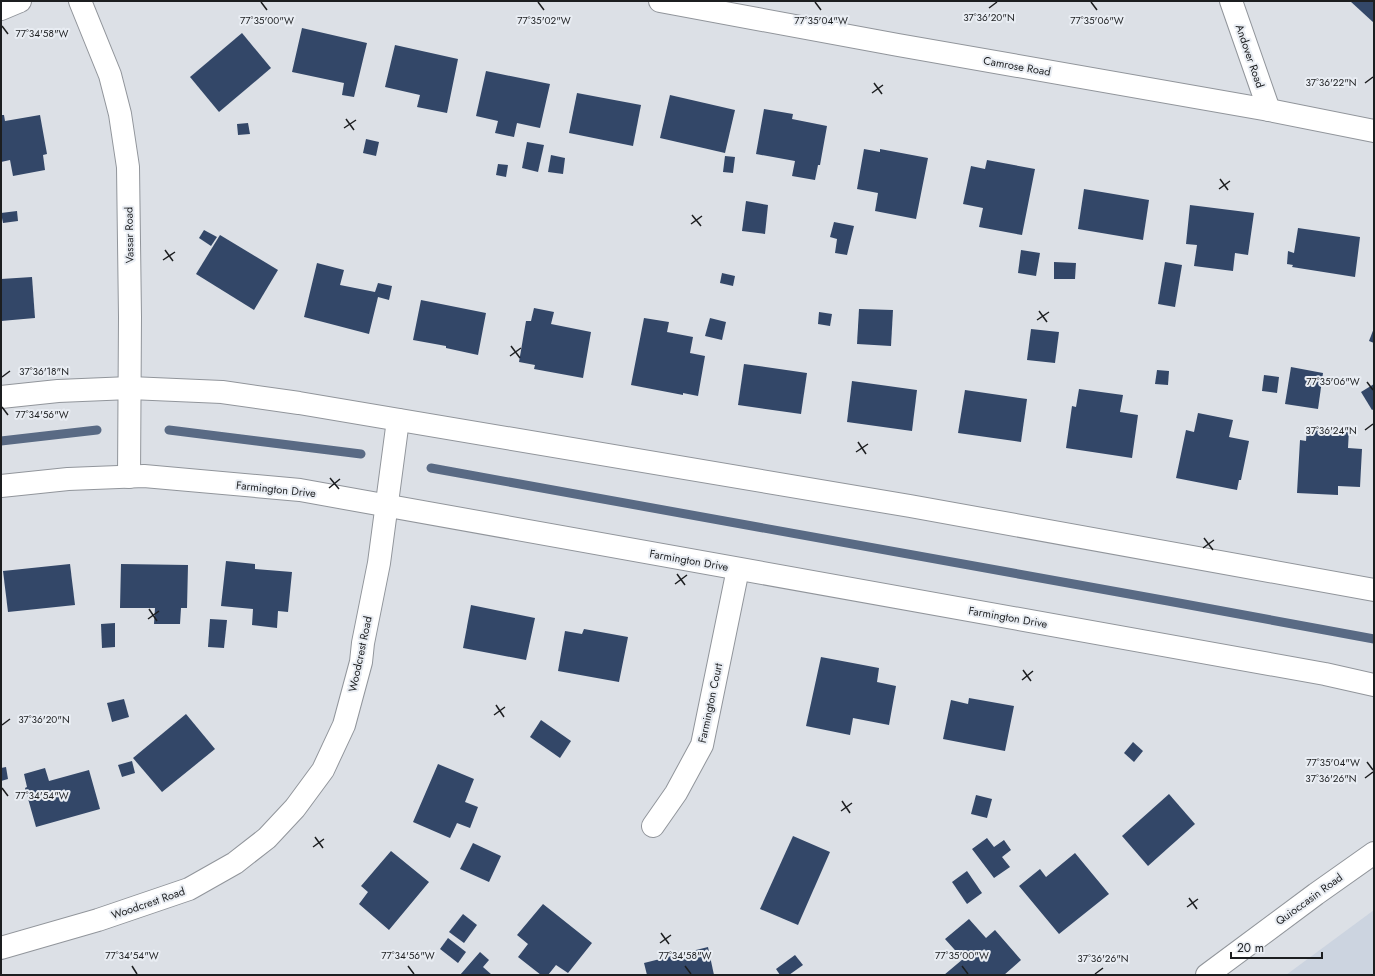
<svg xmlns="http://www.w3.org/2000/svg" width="1375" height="976" font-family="Jost,sans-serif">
<rect width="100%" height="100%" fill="#dce0e6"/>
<path fill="#ccd4e0" d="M1374,910v65h-88z"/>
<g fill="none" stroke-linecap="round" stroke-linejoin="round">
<g stroke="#596a84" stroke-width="9">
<path d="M169,430l192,24"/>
<path d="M1,441l96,-11"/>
<path d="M431,468l737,133 206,38"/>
</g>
</g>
<g fill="#334768">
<path d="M1350,1h24v22z"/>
<path d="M302,28l65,15 -13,54 -12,-2 2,-12 -52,-11z"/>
<path d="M242,33l29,35 -52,44 -29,-35z"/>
<path d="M395,45l63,14 -11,54 -30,-6 3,-12 -35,-8z"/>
<path d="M486,71l64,13 -10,44 -23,-5 -3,14 -19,-4 3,-12 -22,-5z"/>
<path d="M577,93l64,12 -8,41 -64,-13z"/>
<path d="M670,95l65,15 -10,43 -65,-15z"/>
<path d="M764,109l29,5 -1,5 35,7 -7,39h-2l-3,15 -23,-4 3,-15 -39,-7z"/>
<path d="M1,115h3l1,6 35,-6 7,39 -4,1 2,15 -32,6 -3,-16 -9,2z"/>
<path d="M248,123l2,11 -12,1 -1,-11z"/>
<path d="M366,139l13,3 -3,14 -13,-3z"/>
<path d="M527,142l17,3 -6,27 -16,-4z"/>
<path d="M864,149l16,3v-3l48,9 -12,61 -41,-8 3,-18 -21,-4z"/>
<path d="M551,155l14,3 -2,16 -15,-2z"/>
<path d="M725,156l10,1 -2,16 -10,-1z"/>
<path d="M987,160l48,9 -13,66 -43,-8 4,-19 -20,-4 8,-38 14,3z"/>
<path d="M498,164l10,1 -2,12 -10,-2z"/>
<path d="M1084,189l65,11 -6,40 -65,-11z"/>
<path d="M746,201l22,4 -3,29 -23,-3z"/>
<path d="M1190,205l64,8 -6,42 -13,-2 -2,18 -39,-5 3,-21 -11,-1z"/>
<path d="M17,211l1,10 -15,2 -2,-10z"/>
<path d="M834,222l20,4 -7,29 -12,-2 2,-14 -7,-2z"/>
<path d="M1298,228l62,9 -5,40 -63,-10 1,-2 -6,-1 1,-13 6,2z"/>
<path d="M204,230l13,7 -6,9 -12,-8z"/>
<path d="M220,235l58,35 -24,40 -58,-36z"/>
<path d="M1021,250l19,3 -4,23 -18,-3z"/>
<path d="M1054,262l22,1 -1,16h-21z"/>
<path d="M1165,262l17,3 -7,42 -17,-3z"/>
<path d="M317,263l27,7 -4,15 35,7 3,-9 14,3 -3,14 -11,-3 -9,37 -65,-17z"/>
<path d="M722,273l13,3 -2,10 -13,-3z"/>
<path d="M32,277l3,41 -34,3v-42z"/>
<path d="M421,300l65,13 -8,42 -32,-7v-2l-33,-6z"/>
<path d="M534,308l20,4 -3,12 40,8 -8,46 -49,-9 1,-4 -16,-3 7,-41h5z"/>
<path d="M859,309l34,1 -2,36 -34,-2z"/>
<path d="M819,312l13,2 -2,12 -12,-2z"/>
<path d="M644,318l25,4 -2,10 26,5 -3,16 15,3 -7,40 -15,-3v2l-52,-10z"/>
<path d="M710,318l16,4 -4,18 -17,-4z"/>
<path d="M1374,328v15l-5,-2z"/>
<path d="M1031,329l28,3 -4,31 -28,-3z"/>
<path d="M744,364l63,9 -6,41 -63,-9z"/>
<path d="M1291,367l32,6 -5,36 -33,-5z"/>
<path d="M1157,370l12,1 -1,14 -13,-1z"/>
<path d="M1264,375l15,2 -2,16 -15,-2z"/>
<path d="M852,381l65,9 -5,41 -65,-9z"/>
<path d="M1374,384v25l-2,1 -11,-18z"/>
<path d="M1079,389l44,6 -3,17 18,3 -6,43 -66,-10 6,-42 4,1z"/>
<path d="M965,390l62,9 -6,43 -63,-9z"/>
<path d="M1198,413l35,7 -4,17 20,4 -8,39h-2l-2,10 -61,-12 10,-48 8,2z"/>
<path d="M1307,427l42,2 -1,19 14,1 -2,38 -22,-1v9l-41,-2 3,-53 6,1z"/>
<path d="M226,561l29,3v5l37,3 -4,40 -10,-1 -1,17 -25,-3 1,-16 -32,-3z"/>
<path d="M70,564l5,41 -67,7 -5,-41z"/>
<path d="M121,564l67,1 -1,43h-6l-1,16h-26l1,-16h-35z"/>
<path d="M471,605l64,13 -9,42 -63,-12z"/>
<path d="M210,619l17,1 -3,28 -16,-1z"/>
<path d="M115,623v24l-13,1 -1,-24z"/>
<path d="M584,629l44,8 -9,45 -61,-11 7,-40 17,3z"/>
<path d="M821,657l58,11 -2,14 19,4 -7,39 -36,-7 -3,17 -44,-9z"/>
<path d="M969,698l45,8 -9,45 -62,-12 8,-39 17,4z"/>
<path d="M124,699l5,18 -17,5 -5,-19z"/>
<path d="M186,714l29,35 -53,43 -29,-34z"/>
<path d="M541,720l30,21 -11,17 -30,-21z"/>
<path d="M1133,742l10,9 -9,11 -10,-9z"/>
<path d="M132,761l3,12 -13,4 -4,-12z"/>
<path d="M438,764l36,15 -9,23 13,5 -8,21 -13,-5 -7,15 -37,-16z"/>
<path d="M6,767l2,12 -7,2v-13z"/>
<path d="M45,768l4,13 40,-11 11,39 -64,18 -11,-39 2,-1 -3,-13z"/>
<path d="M1169,794l26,30 -47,42 -26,-30z"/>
<path d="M976,795l16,4 -5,19 -16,-4z"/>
<path d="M793,836l37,16 -32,73 -38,-16z"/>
<path d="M987,838l7,9 10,-7 7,10 -9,7 8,10 -16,11 -22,-29z"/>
<path d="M473,843l28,13 -12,26 -29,-13z"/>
<path d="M391,851l38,31 -40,48 -30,-26 9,-12 -7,-6z"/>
<path d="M1075,853l34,41 -50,40 -40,-48 21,-17 6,8z"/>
<path d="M967,871l15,22 -15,11 -15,-22z"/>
<path d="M543,904l49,39 -24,30 -12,-8 -8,10h-7l-23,-18 10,-13 -11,-9z"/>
<path d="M463,914l14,11 -13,18 -15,-11z"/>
<path d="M969,919l17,19 9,-8 26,30 -17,15h-60l19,-16 -18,-20z"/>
<path d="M448,938l18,14 -8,11 -18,-14z"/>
<path d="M708,947l6,28h-67l-3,-12z"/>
<path d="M480,952l9,8 -6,7 9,8h-32z"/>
<path d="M795,955l8,10 -14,10h-9l-4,-6z"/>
</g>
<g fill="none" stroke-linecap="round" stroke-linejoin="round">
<defs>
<g id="minor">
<path d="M80,1l30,74 10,39 8,53 2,150 -1,160"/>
<path d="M660,1l238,44 371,65 105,21"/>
<path d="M1231,1l38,109"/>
<path d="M1,9l19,-8"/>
<path d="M1,397l57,-6 72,-3 92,4 77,11 611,103 464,84"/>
<path d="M1,486l67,-7 76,-3 156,14 1025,184 49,11"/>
<path d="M653,826l23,-33 26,-48 36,-176"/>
<path d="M1,948l97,-28 91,-31 46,-26 32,-25 28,-30 28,-38 21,-45 17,-63 2,-19 16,-80 19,-143"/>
</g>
<path id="major" d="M1207,975l109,-81 58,-41"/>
</defs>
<use href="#minor" stroke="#91959b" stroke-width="24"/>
<use href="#major" stroke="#91959b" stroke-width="24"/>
<use href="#minor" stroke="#fff" stroke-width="22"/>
<use href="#major" stroke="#fff" stroke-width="22"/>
</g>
<path fill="none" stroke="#1c1e20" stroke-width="1.5" d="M261,2l6,8M538,2l6,8M815,2l6,8M1091,2l6,8M989,8l8,-6M2,26l6,8M874,83l8,11M1365,83l8,-6M872,93l11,-8M346,119l8,11M344,128l12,-8M1220,179l8,11M1219,189l11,-8M692,215l9,11M691,224l11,-8M165,250l8,11M163,260l12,-8M1039,311l8,11M1037,320l12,-8M511,346l9,12M510,356l11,-8M2,377l8,-6M1367,382l6,8M2,407l6,8M1365,430l8,-6M858,442l8,12M856,452l12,-8M330,478l9,11M329,488l11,-9M1204,538l9,12M1203,548l11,-8M677,574l8,11M675,584l12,-9M149,609l8,12M148,619l11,-8M1023,670l8,11M1022,680l11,-9M496,705l8,12M494,715l11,-8M2,725l8,-6M1367,762l6,8M1365,778l8,-6M2,788l6,8M842,801l8,12M841,811l11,-8M315,837l8,11M313,847l11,-8M1189,898l8,11M1187,907l11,-8M661,933l8,11M660,943l11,-8M132,966l5,8M408,966l6,8M685,966l6,8M962,966l6,8M1095,974l8,-6"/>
<g text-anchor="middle" stroke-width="4" stroke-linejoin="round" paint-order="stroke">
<g font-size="11" fill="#1c1e20" stroke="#e9edf3">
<text transform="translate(1250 56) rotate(71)" y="4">Andover Road</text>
<text transform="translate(1017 66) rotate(10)" y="4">Camrose Road</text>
<text transform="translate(129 235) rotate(-91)" y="4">Vassar Road</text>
<text transform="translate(276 489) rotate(6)" y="4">Farmington Drive</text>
<text transform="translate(689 560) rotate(10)" y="4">Farmington Drive</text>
<text transform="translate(1008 617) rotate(10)" y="4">Farmington Drive</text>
<text transform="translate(360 654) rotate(-78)" y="4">Woodcrest Road</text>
<text transform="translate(710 703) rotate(-78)" y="4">Farmington Court</text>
<text transform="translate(1309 899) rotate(-36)" y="4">Quioccasin Road</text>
<text transform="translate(148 903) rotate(-19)" y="4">Woodcrest Road</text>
</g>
</g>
<g font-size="10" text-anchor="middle" fill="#1c1e20" stroke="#e9edf3" stroke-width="4" stroke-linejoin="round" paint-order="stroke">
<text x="989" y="21">37°36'20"N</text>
<text x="267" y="24">77°35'00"W</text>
<text x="544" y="24">77°35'02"W</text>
<text x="821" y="24">77°35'04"W</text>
<text x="1097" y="24">77°35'06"W</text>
<text x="42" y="37">77°34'58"W</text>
<text x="1331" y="86">37°36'22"N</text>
<text x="44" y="375">37°36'18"N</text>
<text x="1333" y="385">77°35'06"W</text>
<text x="42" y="418">77°34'56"W</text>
<text x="1331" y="434">37°36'24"N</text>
<text x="44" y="723">37°36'20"N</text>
<text x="1333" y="766">77°35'04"W</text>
<text x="1331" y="782">37°36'26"N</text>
<text x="42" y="799">77°34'54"W</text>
<text x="132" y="959">77°34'54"W</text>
<text x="408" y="959">77°34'56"W</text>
<text x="685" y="959">77°34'58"W</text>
<text x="962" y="959">77°35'00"W</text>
<text x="1103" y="962">37°36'26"N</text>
</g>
<rect width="1375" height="976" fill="none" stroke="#1c1e20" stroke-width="4"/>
<path d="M1231 952v6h91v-6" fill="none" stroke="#1c1e20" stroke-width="2"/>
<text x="1237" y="952" font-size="12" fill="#1c1e20" stroke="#e9edf3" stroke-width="3" paint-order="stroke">20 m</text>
</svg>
